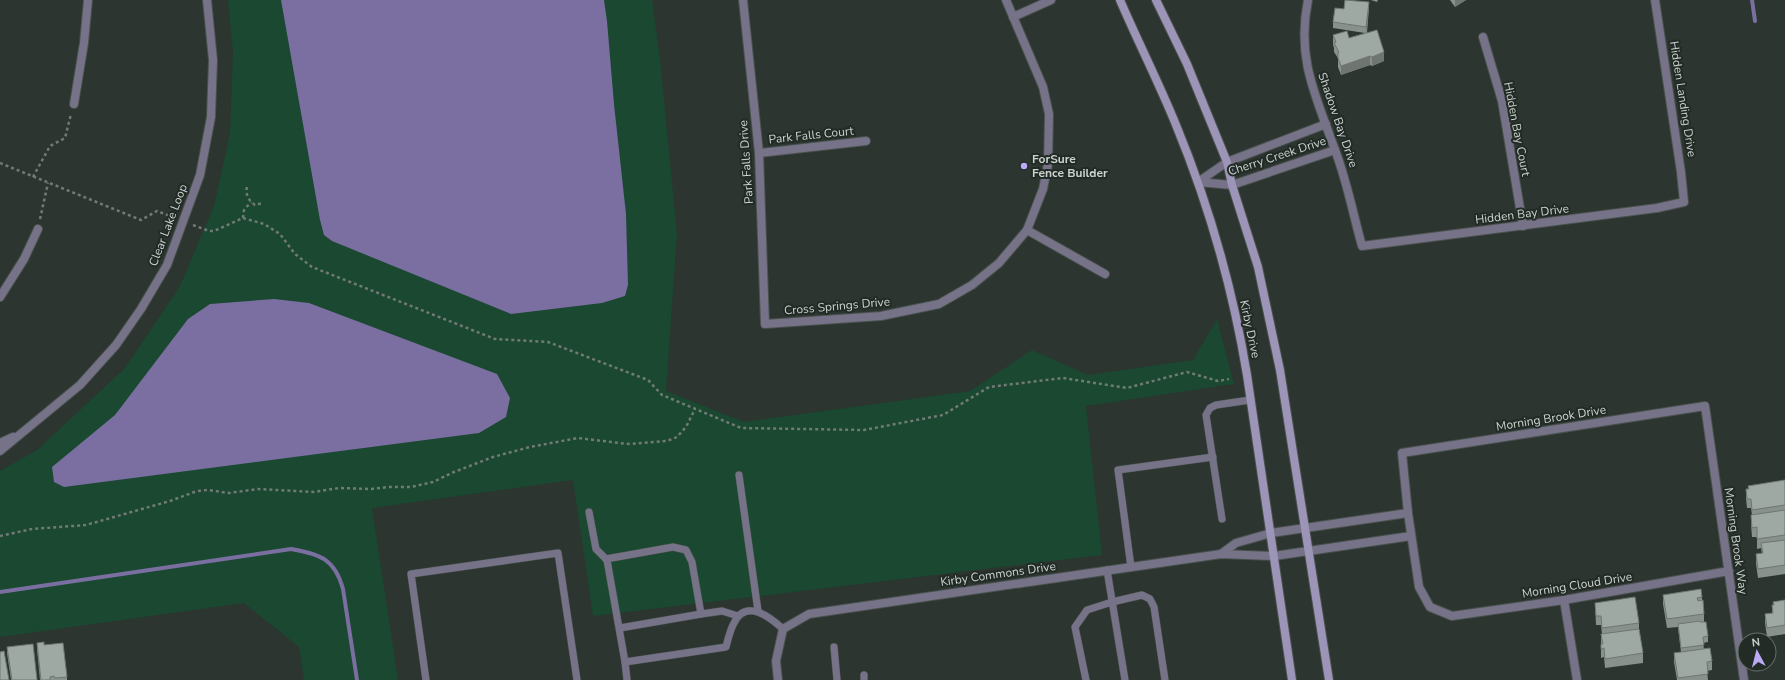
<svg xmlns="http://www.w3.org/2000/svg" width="1785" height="680" font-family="'Nunito Sans',sans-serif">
<rect width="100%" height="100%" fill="#2c3530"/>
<path fill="#1a4831" d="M228,0h424l8,59 17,175 -11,157 78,31 226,-31 62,-41 56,25 105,-15 24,-41 17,65 -148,22 16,149 -509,61 -20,-136 -201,28 26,172h-94l-5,-33 -55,-44 -244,34v-166l37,-21 88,-82 54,-80 35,-82 16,-73 3,-80z"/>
<g fill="#7a6fa0">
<path d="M281,0h323l3,21 7,83 12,110 2,71 -3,11 -23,7 -91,11 -179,-73 -8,-6 -4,-15z"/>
<path d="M274,299l35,4 188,71 13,24 -4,19 -27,16 -415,54 -10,-5 -2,-15 63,-52 73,-96 22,-15z"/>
</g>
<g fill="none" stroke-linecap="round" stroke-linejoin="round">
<g stroke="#7a6fa0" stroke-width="4">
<path d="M1752,0l3,21"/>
<path d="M0,592l291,-43c29,5 44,10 52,40l14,91"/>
</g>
<defs>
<g id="service">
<path d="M739,475l19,136"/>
<path d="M589,512l7,37 11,11 18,102"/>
<path d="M1222,519l-16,-104 4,-7 6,-3 34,-5"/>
<path d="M606,559l67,-12 13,3 6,12 9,52 21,-3 16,5"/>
<path d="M1131,567l-13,-97 95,-13"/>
<path d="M1107,570l18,110"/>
<path d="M620,628l81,-14"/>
<path d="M834,647l3,33"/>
<path d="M864,675v5"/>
<path d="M426,680l-15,-106 147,-21 19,127"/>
<path d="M627,680l-2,-18 101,-15c2,-8 4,-17 8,-24 12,-25 36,-6 49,6"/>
<path d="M1086,680l-11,-53 12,-17 25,-8 30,-7 8,4 4,8 11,73"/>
</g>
<g id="minor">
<path d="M743,0l16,153 6,171 116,-8 58,-12 33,-19 27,-22 28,-33 16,-41 5,-25 1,-50 -6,-27 -37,-87"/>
<path d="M1308,0c-12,59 8,96 27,150 12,31 18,64 27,96l295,-38 27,-6 -3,-30 -26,-172"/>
<path d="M1013,17l38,-17"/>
<path d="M1483,37l19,64 21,125"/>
<path d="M74,104l10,-61 4,-43"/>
<path d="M759,153l107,-12"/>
<path d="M1198,182l34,3 103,-35"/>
<path d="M1198,182l29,-20 99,-38"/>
<path d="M1027,230l78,44"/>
<path d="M0,297l24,-38 14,-30"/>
<path d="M1221,554l15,-11 35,-10 137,-20"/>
<path d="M1729,571l-165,29 -112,16 -22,-9 -11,-20 -11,-74 -6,-60 303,-47 39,274"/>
<path d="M1564,600l13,80"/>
<path d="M778,680l-2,-19 7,-32 26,-15 412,-60 53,2 137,-20"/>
</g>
<g id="tertiary">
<path d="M0,443l13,-6"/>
<path d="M0,451l80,-66 36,-40 25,-36 26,-44 33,-90 11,-58 2,-57 -6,-60"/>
</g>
<g id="secondary">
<path d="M1120,0c18,42 39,83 56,125 33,80 57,165 71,250l45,305"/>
<path d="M1156,0l31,64 40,98 5,23 26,82 22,103 49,310"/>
</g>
</defs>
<use href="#service" stroke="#49514d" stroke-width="8"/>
<use href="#minor" stroke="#49514d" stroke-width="10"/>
<use href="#tertiary" stroke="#49514d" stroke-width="10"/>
<use href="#secondary" stroke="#49514d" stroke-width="10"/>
<g stroke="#727a75" stroke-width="2.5" stroke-dasharray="3 3" stroke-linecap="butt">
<path d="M0,163l141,57 16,-9 13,5"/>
<path d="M33,177l17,-31 15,-8 6,-24"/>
<path d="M247,187c-2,7 2,14 8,18l8,-2"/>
<path d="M243,218l1,-8 7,-8"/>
<path d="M40,219l8,-36"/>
<path d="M193,225l16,6h5l29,-13 21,6 16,10 15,20 17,13 183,72 53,3 100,38 14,15 79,33 123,2 79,-15 46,-28 74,-9 64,10 60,-16 31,9 11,-2"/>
<path d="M0,536l32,-7 54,-4 84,-24 27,-10 11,-1 21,3 29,-4 56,3 25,-4 32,1 18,-2h22l22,-5 21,-10 39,-15 37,-10 48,-9 50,6 39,-3 10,-4 9,-10 9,-18"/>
</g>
<use href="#service" stroke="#767288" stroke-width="7"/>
<use href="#minor" stroke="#767288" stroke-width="8"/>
<use href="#tertiary" stroke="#767288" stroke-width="8"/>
<use href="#secondary" stroke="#9c95b8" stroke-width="8"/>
</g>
<g fill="#88918c">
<path d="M1371,0h7l-1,2z"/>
<path d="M1450,0h16l-11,7z"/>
<path d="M1369,8l-2,25 17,28 -12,5 -2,-1 -29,10 -3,-8v-9l-4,-6v-4l-1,-3v-10l16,3 16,-5 -32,-5v-6l11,-13z"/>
<path d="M1785,480v94l-27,4 -2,-14v-10h6l-1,-6 -4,1v-12h-5l-1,-13v-9h1l-1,-7h-4l-1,-10v-9h2v-3z"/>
<path d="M1663,595l39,2v3l2,14v8l4,14v6l-5,1 1,6 8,12v9l-5,1 1,9h-31l-3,-18v-9l7,-1 -3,-25 -11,1 -4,-24z"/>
<path d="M1785,600v34l-18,3 -2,-14v-9l7,-1v-8h1v-3z"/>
<path d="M1595,603l44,20v6l4,24v10l-38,5 -1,-11 -3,1v-24h1l-1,-9h-5z"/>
<path d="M37,643l7,2 23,32v3h-27l-3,-31z"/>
<path d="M7,647l30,33h-26l-4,-27z"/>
</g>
<g fill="#6f7672">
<path d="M1455,0h11l-11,7z"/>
<path d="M1369,2v6l-3,25v-6z"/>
<path d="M1384,52v9l-12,5v-9z"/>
<path d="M1370,56v9l-29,10v-9z"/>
</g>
<g fill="#9ea9a3" stroke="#6f7672">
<path d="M1345,0l24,2 -3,25 -33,-5 2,-14 9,1z"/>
<path d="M1377,30l7,22 -12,5 -2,-1 -29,10 -3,-8v-5l1,-1 -5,-9 2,-1 -3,-7 14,-4 2,7z"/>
<path d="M1785,480v25l-33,5 -1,-11h-4l-1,-10h3l-1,-3z"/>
<path d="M1785,510v25l-28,4v-12l-5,1 -1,-13z"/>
<path d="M1785,540v25l-27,4 -2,-15 7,-1 -2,-10z"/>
<path d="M1701,589l1,8 -5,1 1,3 5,-1 1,14 -37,5 -4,-24z"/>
<path d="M1635,597l4,26 -37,5 -1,-12h-5l-1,-13z"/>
<path d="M1785,600v25l-18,3 -2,-14 8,-1 -1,-8h2l-1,-3z"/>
<path d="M1700,621v1h6l2,14 -5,1 1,8 -23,3 -3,-24z"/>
<path d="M1639,629l4,24 -38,6 -1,-11 -3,1v-5h2l-2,-10z"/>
<path d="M44,642v3l19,-2 4,34 -12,1 -1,-2 -4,1v3h-9l-4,-37z"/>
<path d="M33,644l4,36h-25l-5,-33z"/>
<path d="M1710,648l2,13 -5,1 1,12 -30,4 -4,-25z"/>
<path d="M4,651l5,29h-9v-28z"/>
</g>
<circle fill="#bbaaf6" stroke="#222b26" stroke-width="1.5" cx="1024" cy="166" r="4"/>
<g text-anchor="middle" stroke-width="4" stroke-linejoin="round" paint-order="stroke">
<g font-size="12" fill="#cdd3cf" stroke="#222b26">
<text transform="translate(1683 99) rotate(81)" y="4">Hidden Landing Drive</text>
<text transform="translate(1338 120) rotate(71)" y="4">Shadow Bay Drive</text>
<text transform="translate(1517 129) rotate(79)" y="4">Hidden Bay Court</text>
<text transform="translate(811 135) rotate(-6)" y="4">Park Falls Court</text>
<text transform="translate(1277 156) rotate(-18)" y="4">Cherry Creek Drive</text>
<text transform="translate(746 162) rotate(-94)" y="4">Park Falls Drive</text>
<text transform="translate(1522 214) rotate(-7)" y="4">Hidden Bay Drive</text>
<text transform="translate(168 225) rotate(-69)" y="4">Clear Lake Loop</text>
<text transform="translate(837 306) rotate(-5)" y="4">Cross Springs Drive</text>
<text transform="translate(1250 329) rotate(78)" y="4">Kirby Drive</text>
<text transform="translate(1551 418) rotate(-9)" y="4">Morning Brook Drive</text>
<text transform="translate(1736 541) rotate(82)" y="4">Morning Brook Way</text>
<text transform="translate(998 574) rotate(-8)" y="4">Kirby Commons Drive</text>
<text transform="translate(1577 585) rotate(-9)" y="4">Morning Cloud Drive</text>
</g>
<g font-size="12" font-weight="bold" fill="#cdd3cf" stroke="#222b26" text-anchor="start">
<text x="1032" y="163">ForSure<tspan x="1032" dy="14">Fence Builder</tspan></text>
</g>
</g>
<g transform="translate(1757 652) rotate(353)"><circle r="19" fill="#222b26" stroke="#666e6a"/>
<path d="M0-3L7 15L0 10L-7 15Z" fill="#bbaaf6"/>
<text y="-6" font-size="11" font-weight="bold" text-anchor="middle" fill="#cdd3cf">N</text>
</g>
</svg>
